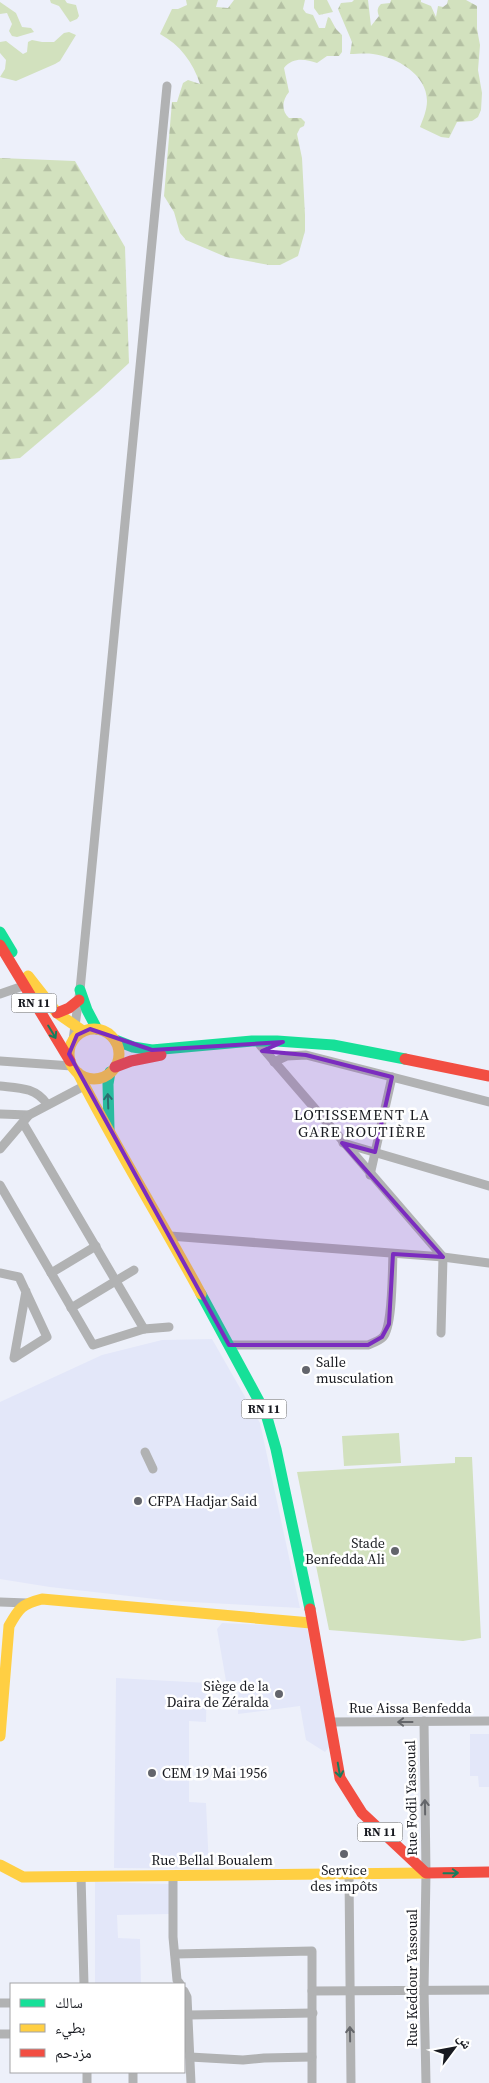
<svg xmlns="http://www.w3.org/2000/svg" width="489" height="2083" font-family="'Source Serif 4','Noto Naskh Arabic',serif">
<defs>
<pattern id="forest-firs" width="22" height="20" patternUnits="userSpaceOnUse" patternTransform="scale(1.25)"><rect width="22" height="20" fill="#d2e1be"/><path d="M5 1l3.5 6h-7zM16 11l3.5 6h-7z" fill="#b4c0a3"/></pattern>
</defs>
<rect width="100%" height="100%" fill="#edf0fa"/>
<g fill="#e3e7f9">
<path d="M212,1339l48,84 40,185 -127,-7 -123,-14 -50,-8v-177l102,-47 60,-15z"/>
<path d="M222,1623l85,4 23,119 -5,6 -19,-12 -6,-34 -62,8 1,-33h-13l-9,-52z"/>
<path d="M116,1678l91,5 -1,39 -17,-1v81l17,1 3,66 -95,-1z"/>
<path d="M470,1734h19v53h-10l-1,-11h-8z"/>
<path d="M95,1882l74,2v30l-52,1 1,23 22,1 1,45h-46z"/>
</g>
<g fill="#d2e1be">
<path d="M50,0h15l2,3 9,2 3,11 -2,3 -7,3 -11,-16 -8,-3z"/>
<path d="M0,2l16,11 6,14 9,1 3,4 -17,5 -5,-1 -3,-5 3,-7 -5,-11 -7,1z"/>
<path d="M69,32l7,3 -16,26 -5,3 -39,17 -16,-4 5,-8 1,-9 -6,-7v-11l6,-1 17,13 4,-2 1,-10 4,-2 10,2h12l10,-9z"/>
<path d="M399,1433l2,30 -57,3 -2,-30z"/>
<path d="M455,1457h17l9,181 -18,3 -134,-11 -32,-158 158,-9z"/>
</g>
<g fill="url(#forest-firs)">
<path d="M186,0h32l-2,7 12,1 6,-8h71l-2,9 3,4 7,2 6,13h6l3,-11 2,1 6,11 6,6v17l-3,4h-12l-10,7c-12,-4 -24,-6 -33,5l5,24c-7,8 -8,19 0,26h12l4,4 -1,4 -4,2 -3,6 5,24 3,57v16l-7,25 -18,9h-11l-43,-8 -40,-17 -6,-7 -6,-21 -10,-16 8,-94h5l6,-19 5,-3 12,4c-7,-22 -20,-39 -40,-50l12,-25h6l9,-4z"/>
<path d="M314,0h13l6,12 -14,3 -5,-7z"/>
<path d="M354,0h14l3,26 8,-10c-2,-5 -2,-8 2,-12l9,-1 1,-3h30v2l10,4 5,11 2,-11 5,1 4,-3 1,-4h18l11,6v23l3,16 -2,25 4,23 -1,17 -3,7 -6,4 -15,1 -8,16 -8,-1 -21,-10c3,-8 7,-17 7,-26 0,-27 -31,-44 -54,-47 -8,-1 -16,0 -23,0l2,-12 -14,-33 3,-6 11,-1z"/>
<path d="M0,158l75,3 50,86 4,116 -30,28 -79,67 -20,2z"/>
</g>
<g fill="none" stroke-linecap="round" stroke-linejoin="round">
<g stroke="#b1b2b3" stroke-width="9">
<path d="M0,994l23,-8"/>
<path d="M73,1040l7,-50 87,-904"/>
<path d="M260,1045l183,212 -2,76"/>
<path d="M0,1061l72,5"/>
<path d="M274,1062l13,-6 19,-1 183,47"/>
<path d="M0,1086c19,2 35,1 47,18"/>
<path d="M0,1114l29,1"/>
<path d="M23,1123l121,206"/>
<path d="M343,1143l146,43"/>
<path d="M0,1149l29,-34 55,-29"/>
<path d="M370,1175l22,-98"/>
<path d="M0,1185l93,160 51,-16 25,-2"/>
<path d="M170,1236l273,21 46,6"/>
<path d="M0,1273l19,4 28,60 -33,21 12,-67"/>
<path d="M51,1273l45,-27"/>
<path d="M71,1308l63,-38"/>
<path d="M229,1345h139c5,-2 11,-4 15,-8 10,-11 9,-66 10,-83"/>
<path d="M145,1452l8,17"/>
<path d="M0,1602l27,1"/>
<path d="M424,1721l2,152 -2,117 2,93"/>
<path d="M331,1722l158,-1"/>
<path d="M349,1874l2,209"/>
<path d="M81,1876l3,108"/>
<path d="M173,1876v61l4,43 3,4"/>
<path d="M175,1954l137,-3v132"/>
<path d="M184,1991l3,6 4,86"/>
<path d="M312,1991l177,-1"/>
<path d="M0,2003h11"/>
<path d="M188,2015l125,-2"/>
<path d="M0,2034h11"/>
<path d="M190,2057l53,3 21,-2 48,-1"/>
<path d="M87,2072v11"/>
<path d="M133,2072v11"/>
</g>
<g stroke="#16e098" stroke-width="11">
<path d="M0,932l12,20"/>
<path d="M80,990l7,20 10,19"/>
<path d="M115,1040l18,7 19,3 100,-9h25l56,4 72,14"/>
<path d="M109,1129l-1,-45 2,-12"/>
<path d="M201,1294l65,120 10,35 34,160"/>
</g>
<g stroke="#ffcf43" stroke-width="11">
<path d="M28,976l29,37 26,18"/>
<circle cx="94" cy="1054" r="25"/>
<path d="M78,1073c38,75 83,147 123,221"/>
<path d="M0,1736l9,-110c10,-18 13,-22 33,-27l269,24"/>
<path d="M0,1865l23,12 403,-4"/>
</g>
<g stroke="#f24e42" stroke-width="11">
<path d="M0,945l70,116"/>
<path d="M57,1013l12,-5 10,-8"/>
<path d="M405,1059l84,17"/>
<path d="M115,1067l16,-6 30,-6"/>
<path d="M310,1609l30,169 22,35 64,60 63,-1"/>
</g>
</g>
<defs><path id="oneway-shaft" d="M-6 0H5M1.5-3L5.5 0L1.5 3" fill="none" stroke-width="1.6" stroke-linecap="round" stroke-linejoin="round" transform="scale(1.25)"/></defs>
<g stroke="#177d5c">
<use href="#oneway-shaft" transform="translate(52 1032) rotate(59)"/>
<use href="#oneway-shaft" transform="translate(108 1101) rotate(-92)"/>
<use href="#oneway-shaft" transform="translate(339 1770) rotate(80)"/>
<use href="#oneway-shaft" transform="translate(451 1873) rotate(-1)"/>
</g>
<g stroke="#64666a">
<use href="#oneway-shaft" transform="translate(405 1722) rotate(180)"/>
<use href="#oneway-shaft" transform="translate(425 1807) rotate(-91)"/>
<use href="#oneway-shaft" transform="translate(350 2034) rotate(-91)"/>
</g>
<path fill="#7b2cbf" fill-opacity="0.2" stroke="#7b2cbf" stroke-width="4" stroke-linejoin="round" d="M90,1029l62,21 131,-8 -21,9 44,4 86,22 -17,75 -33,-9 101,114 -50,-3 -4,70 -7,13 -14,8h-139l-160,-291 8,-19z"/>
<g fill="#63656c" stroke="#fff" stroke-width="2">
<circle cx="306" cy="1370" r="5"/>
<circle cx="138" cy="1501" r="5"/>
<circle cx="395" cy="1551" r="5"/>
<circle cx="279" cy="1694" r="5"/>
<circle cx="152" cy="1773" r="5"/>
<circle cx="344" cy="1854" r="5"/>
</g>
<g text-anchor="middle" stroke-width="5" stroke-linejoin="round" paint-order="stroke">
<g fill="#fff" stroke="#5d5f63" stroke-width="1">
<rect x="11.5" y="993.5" width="45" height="19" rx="4"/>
<rect x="241.5" y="1399.5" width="45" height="19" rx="4"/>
<rect x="357.5" y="1822.5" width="45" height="19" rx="4"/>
</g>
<g font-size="12" font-weight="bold" fill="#181a20">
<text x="34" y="1007">RN 11</text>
<text x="264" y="1413">RN 11</text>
<text x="380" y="1836">RN 11</text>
</g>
<g font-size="14" fill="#181a20" stroke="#fff" text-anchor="start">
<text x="316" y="1367">Salle<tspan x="316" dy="16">musculation</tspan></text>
<text x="148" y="1506">CFPA Hadjar Said</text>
<text x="385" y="1548" text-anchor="end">Stade<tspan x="385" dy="16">Benfedda Ali</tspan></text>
<text x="269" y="1691" text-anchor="end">Siège de la<tspan x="269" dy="16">Daira de Zéralda</tspan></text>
<text x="162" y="1778">CEM 19 Mai 1956</text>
<text x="344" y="1875" text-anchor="middle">Service<tspan x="344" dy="16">des impôts</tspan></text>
</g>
<g font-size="14" fill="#181a20" stroke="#fff">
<text x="410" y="1713">Rue Aissa Benfedda</text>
<text transform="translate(411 1798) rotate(-91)" y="5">Rue Fodil Yassoual</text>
<text x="212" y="1865">Rue Bellal Boualem</text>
<text transform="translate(412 1978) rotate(-90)" y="5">Rue Keddour Yassoual</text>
</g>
<g font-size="15" letter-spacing="1" fill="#181a20" stroke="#fff">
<text x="362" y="1120">LOTISSEMENT LA<tspan x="362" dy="17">GARE ROUTIÈRE</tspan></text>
</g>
</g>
<rect x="10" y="1983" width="175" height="90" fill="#ffffff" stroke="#a3a3a6"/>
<rect x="20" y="1999" width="25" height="8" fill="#16e098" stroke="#a3a3a6"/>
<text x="55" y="2008" font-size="15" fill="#181a20">سالك</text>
<rect x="20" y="2024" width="25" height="8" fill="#ffcf43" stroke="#a3a3a6"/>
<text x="55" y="2033" font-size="15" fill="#181a20">بطيء</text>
<rect x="20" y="2049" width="25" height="8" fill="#f24e42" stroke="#a3a3a6"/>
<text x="55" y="2058" font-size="15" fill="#181a20">مزدحم</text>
<g transform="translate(454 2048) rotate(58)" stroke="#ffffff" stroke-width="4" paint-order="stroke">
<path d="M0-4L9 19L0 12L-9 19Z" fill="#181a20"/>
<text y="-8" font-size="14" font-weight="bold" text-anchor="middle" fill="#181a20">ش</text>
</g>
</svg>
